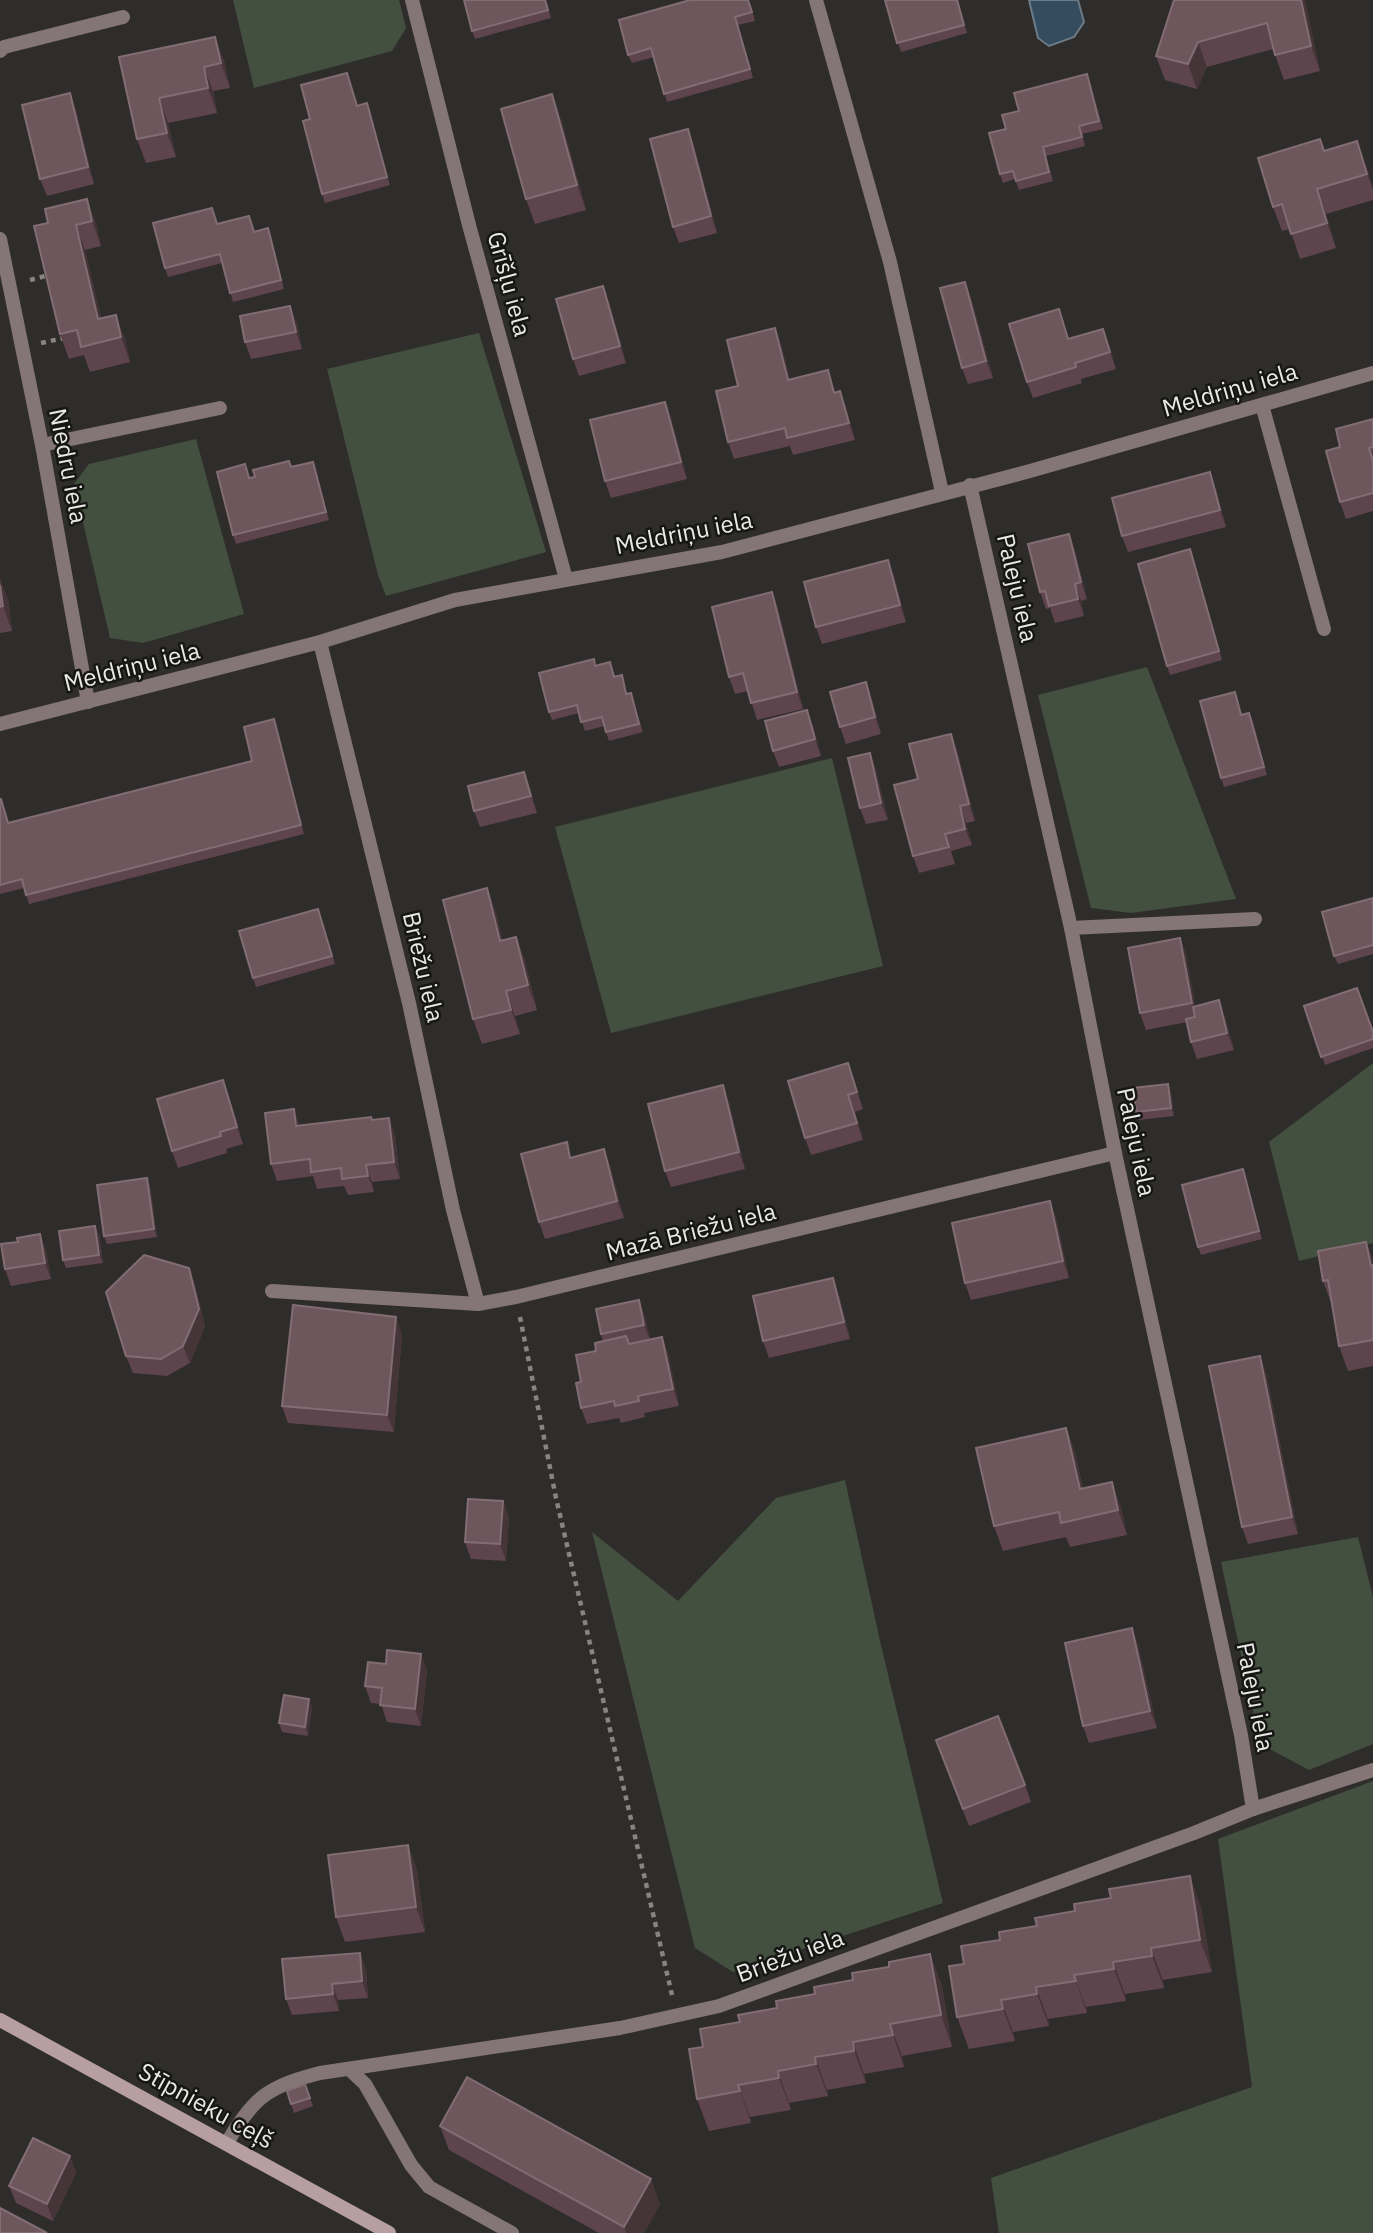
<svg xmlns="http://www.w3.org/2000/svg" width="1373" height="2233" font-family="'IBM Plex Sans',sans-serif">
<rect width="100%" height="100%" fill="#2f2d2b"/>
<g fill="#434f3f">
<path d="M233,0h166l7,28 -14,23 -138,37z"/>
<path d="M479,333l67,219 -160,44 -8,-21 -51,-206z"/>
<path d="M196,439l48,175 -101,29 -33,-5 -36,-154 15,-20z"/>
<path d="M1147,667l89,232 -105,14 -40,-5 -53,-213z"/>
<path d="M832,758l51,208 -272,67 -56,-206z"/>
<path d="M1373,1063v180l-74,18 -30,-119z"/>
<path d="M845,1480l35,161 63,262 -210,69 -38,-24 -103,-416 86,69 98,-103z"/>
<path d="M1358,1537l15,60v147l-64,26 -49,-26 -39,-182z"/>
<path d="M1373,1781v452h-374l-8,-55 261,-91 -34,-248z"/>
</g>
<path fill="#354c5e" stroke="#6b7b87" stroke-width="2" d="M1029,0h49l6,22 -10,15 -25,9 -11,-8z"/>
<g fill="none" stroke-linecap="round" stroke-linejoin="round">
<g stroke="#878583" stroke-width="4.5" stroke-dasharray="5 5" stroke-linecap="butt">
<path d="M30,280l19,-5"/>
<path d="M41,343l23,-5"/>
<path d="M520,1317l36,181 116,497"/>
</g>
<g stroke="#847577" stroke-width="14">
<path d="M1262,405l62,224"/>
<path d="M42,445l178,-37"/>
<path d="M1071,928l184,-9"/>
</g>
<g stroke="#847577" stroke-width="14">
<path d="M412,0l57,225 97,354"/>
<path d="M816,0l74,262 52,230"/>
<path d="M0,51l4,-4 119,-30"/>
<path d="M0,239l42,206 46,257"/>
<path d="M970,485l101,443 44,225 126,582 12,74"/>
<path d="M320,642l89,361 44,207 25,94"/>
<path d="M0,724l320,-82 135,-42 267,-48 308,-81 343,-98"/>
<path d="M272,1291l206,13 38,-7 599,-144"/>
<path d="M350,2070l15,14 46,81 18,22 83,46"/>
<path d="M227,2143c26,-46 42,-57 93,-70l300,-45 99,-22 475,-173 59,-24 120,-39"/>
</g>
<path stroke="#b69ea1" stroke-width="14" d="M0,2020l389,213"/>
</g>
<g fill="#5e444d">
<path d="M546,0l5,18 -76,21 -3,-8z"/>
<path d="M690,0h59l6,21 -17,4 15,53 -86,24 -13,-45 -22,6 -4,-8z"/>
<path d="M885,0h73l9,33 -66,19z"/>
<path d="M1174,0h130l16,71 -36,9 -11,-31 -66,18 -10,22 -32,-9 -9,-24z"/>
<path d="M215,37l9,24 6,27 -17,3 4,22 -49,10 8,34 -30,6 -9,-24 -18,-82z"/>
<path d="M350,81l7,25 10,-3 23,82 -65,18 -3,-9 -12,-75z"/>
<path d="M1090,82l13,47 -21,5 3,12 -39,10 7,25 -34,9 -4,-11 -12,4 -3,-9 19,-63z"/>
<path d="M76,110l18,74 -47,12 -7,-17z"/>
<path d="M561,119l25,91 -51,14 -9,-25z"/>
<path d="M688,129l6,17 23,87 -38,10 -6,-16z"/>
<path d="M1324,151l42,15 7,23v11l-47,14 10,34 -36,11 -10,-30 -8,2 -9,-24z"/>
<path d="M87,199l9,25 5,22 -16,4 16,68 24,21 5,23 -40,10 -6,-17 -15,4 -9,-25 -12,-111z"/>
<path d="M217,224l37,7 17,5 13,53 -51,13 -11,-39 -54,14 -3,-9z"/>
<path d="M965,282l6,16 22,80 -25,6 -6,-16z"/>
<path d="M603,286l6,16 17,61 -47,13 -6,-17z"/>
<path d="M297,323l5,26 -51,10 -6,-17z"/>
<path d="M775,328l6,17 9,35 38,-10 7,22 5,-1 6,17 9,32 -62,15 -3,-9 -56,13 -6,-17 10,-56z"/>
<path d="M1069,339l40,6 7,24 -35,10 1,4 -49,15 -6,-16z"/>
<path d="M671,418l16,61 -76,19 -6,-17z"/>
<path d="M1373,419v92l-27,8 -6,-17v-55z"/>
<path d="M291,467l25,3 13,50 -93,24 -3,-9 17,-57z"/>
<path d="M1216,489l10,38 -98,25 -6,-16z"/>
<path d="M1069,534l6,17 12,48 -6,2 3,15 -29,7 -5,-15 -4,1 -6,-17z"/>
<path d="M1193,558l29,102 -52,15 -3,-9z"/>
<path d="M894,576l12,46 -84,22 -6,-17z"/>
<path d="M0,579l8,21 4,31 -12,2z"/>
<path d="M772,592l6,17 25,100 -46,11 -9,-29 -13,3 -6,-17z"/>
<path d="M594,659l2,7 17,5 2,5 7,-1 5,19 4,-1 12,39 -34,9 -5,-15 -19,5 -6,-18 -27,7 -3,-8z"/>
<path d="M1235,692l7,23 11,6 14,54 -43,12 -3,-9z"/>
<path d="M872,699l9,35 -35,10 -6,-17z"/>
<path d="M274,719l30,115 -275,70 -5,-16 -24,6v-95l4,8 5,16 243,-62z"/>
<path d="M813,726l8,30 -42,11 -6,-16z"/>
<path d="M957,750l18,71 -9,2 6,22 -21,6 4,13 -36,9 -6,-17 5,-77z"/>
<path d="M870,753l6,17 12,50 -22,4 -6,-16z"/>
<path d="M530,789l7,24 -57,14 -6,-16z"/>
<path d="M487,888l9,25 6,27 14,-3 9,24 12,49 -22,6 5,18 -38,10 -9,-25z"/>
<path d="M1373,898v56l-35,10 -4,-8z"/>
<path d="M321,917l14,47 -79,23 -3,-9z"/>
<path d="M1180,938l6,17 9,51 24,-6 6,17 9,33 -37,9 -6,-17 -4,-20 -41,8 -6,-17z"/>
<path d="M1304,1006l69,26v16l-48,17z"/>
<path d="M854,1080l9,29 -8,3 8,28 -52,15 -6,-17z"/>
<path d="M1168,1084l3,8 3,24 -35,4 -3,-8z"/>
<path d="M229,1096l14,48 -17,5 1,4 -49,15 -6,-17z"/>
<path d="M729,1102l16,67 -74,18 -6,-16z"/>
<path d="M371,1117l2,3 22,15 5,44 -28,3 2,10 -26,3 -4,-9 -27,3 -4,-13 -36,5 -6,-17 29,-39z"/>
<path d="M604,1149l6,17 14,52 -79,21 -6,-17 33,-65z"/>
<path d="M1243,1169l19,70 -61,16 -3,-8z"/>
<path d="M147,1178l3,8 7,51 -50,7 -3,-8z"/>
<path d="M1050,1201l6,17 13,60 -98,22 -6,-17z"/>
<path d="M95,1226l4,9 4,28 -37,5 -3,-8z"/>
<path d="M40,1234l6,17 5,28 -40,7 -6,-17 13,-27z"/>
<path d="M1366,1242l7,18v106l-25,5 -9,-25 -7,-41 -9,-24z"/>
<path d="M189,1268l6,17 10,41 -15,37 -23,13 -34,-3 -7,-17z"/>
<path d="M839,1295l11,44 -81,19 -6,-17z"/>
<path d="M639,1300l6,17 5,22 12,-2 6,17 11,52 -35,7 1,4 -24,6 -2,-5 -32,6 -6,-16v-26l15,-31 7,-10 -2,-7z"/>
<path d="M402,1334l-8,98 -106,-9 -6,-17z"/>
<path d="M1266,1373l32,161 -50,10 -6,-17z"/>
<path d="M1066,1428l9,25 8,35 38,19 6,28 -57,12 -4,-10 -63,14 -9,-25z"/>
<path d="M503,1501l6,17 -3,43 -35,-2 -6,-17z"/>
<path d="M1138,1645l19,83 -68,15 -6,-17z"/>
<path d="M386,1664l41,6 -6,56 -34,-4 -6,-18 -10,-1 -6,-17z"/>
<path d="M312,1707l-4,29 -26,-4 -3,-9z"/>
<path d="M936,1740l89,45 6,17 -62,24z"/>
<path d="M408,1845l9,25 8,62 -80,10 -9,-25z"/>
<path d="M1190,1876l11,32 11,64 -49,8 1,8 -39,6 1,7 -40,6 1,6 -39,6 1,7 -36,6 2,9 -46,8 -12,-32 7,-53 73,-38 38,-15 36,-13z"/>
<path d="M930,1954l12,32 10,61 -50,9 2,11 -40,7 2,9 -39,7 1,6 -39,7 2,7 -41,7 1,6 -42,8 -12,-32 6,-52 37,-25 149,-55z"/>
<path d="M366,1969l2,29 -30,2 1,11 -47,4 -6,-16z"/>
<path d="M305,2084l8,22 -19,7 -7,-22z"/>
<path d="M440,2126l220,78 -16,29h-45l-150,-83z"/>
<path d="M70,2156l6,17 -23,48 -37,-18 -7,-17z"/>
</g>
<g fill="#453438">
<path d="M1301,0h3l2,3 14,68 -9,-25z"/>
<path d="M215,37l9,24 6,27 -9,-25z"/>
<path d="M1198,42l9,25 -10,22 -9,-25z"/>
<path d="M204,67l9,24 4,22 -9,-25z"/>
<path d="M70,93l6,17 18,74 -6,-17z"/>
<path d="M552,94l9,25 25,91 -9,-25z"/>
<path d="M159,98l9,25 8,34 -9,-24z"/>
<path d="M367,103l3,9 20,73 -3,-8z"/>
<path d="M688,129l6,17 23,87 -6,-17z"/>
<path d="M1357,141l9,25 7,24 -6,-16z"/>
<path d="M1317,189l9,25 10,34 -9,-25z"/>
<path d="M87,199l9,25 5,22 -9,-25z"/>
<path d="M76,225l9,25 22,94 -9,-25z"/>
<path d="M268,228l3,8 13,53 -3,-9z"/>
<path d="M965,282l6,16 22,80 -7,-17z"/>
<path d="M603,286l6,16 17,61 -6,-17z"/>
<path d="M290,306l7,17 5,26 -6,-17z"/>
<path d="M116,315l9,24 5,23 -9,-25z"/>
<path d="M775,328l6,17 14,52 -7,-17z"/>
<path d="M1103,329l6,16 7,24 -6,-17z"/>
<path d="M840,391l6,17 9,32 -6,-17z"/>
<path d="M665,402l6,16 16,61 -6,-17z"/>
<path d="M313,462l3,8 13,50 -3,-8z"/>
<path d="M1210,472l6,17 10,38 -6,-17z"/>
<path d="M1069,534l6,17 12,48 -6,-17z"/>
<path d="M888,560l6,16 12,46 -6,-17z"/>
<path d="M0,579l8,21 4,31 -9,-25z"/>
<path d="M1075,584l6,17 3,15 -6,-17z"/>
<path d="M772,592l6,17 25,100 -6,-17z"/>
<path d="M866,682l6,17 9,35 -6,-17z"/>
<path d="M807,710l6,16 8,30 -6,-17z"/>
<path d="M1249,713l4,8 14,54 -3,-8z"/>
<path d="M274,719l3,9 27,106 -3,-9z"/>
<path d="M951,734l6,16 18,71 -6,-17z"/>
<path d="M870,753l6,17 12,50 -7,-17z"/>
<path d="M524,772l6,17 7,24 -6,-17z"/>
<path d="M960,806l6,17 6,22 -7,-16z"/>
<path d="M487,888l9,25 13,53 -9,-25z"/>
<path d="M516,937l9,24 12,49 -9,-25z"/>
<path d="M1180,938l6,17 12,65 -6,-17z"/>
<path d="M506,991l9,25 5,18 -9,-24z"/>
<path d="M1219,1000l6,17 9,33 -7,-17z"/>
<path d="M848,1063l6,17 9,29 -6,-17z"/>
<path d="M223,1080l6,16 14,48 -6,-17z"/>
<path d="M1168,1084l3,8 3,24 -3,-8z"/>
<path d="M723,1085l6,17 16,67 -6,-17z"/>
<path d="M848,1095l7,17 8,28 -6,-17z"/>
<path d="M294,1109l6,17h-4z"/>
<path d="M389,1118l6,17 5,44 -6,-17z"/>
<path d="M604,1149l6,17 14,52 -7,-17z"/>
<path d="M366,1165l6,17 2,10 -6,-16z"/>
<path d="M1243,1169l3,9 16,61 -3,-8z"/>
<path d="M147,1178l3,8 7,51 -3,-8z"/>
<path d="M1050,1201l6,17 13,60 -6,-17z"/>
<path d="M95,1226l4,9 4,28 -4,-8z"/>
<path d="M40,1234l6,17 5,28 -6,-16z"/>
<path d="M1366,1242l7,18v12l-2,-6z"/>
<path d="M189,1268l6,17 10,41 -15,37 -7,-17z"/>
<path d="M833,1278l6,17 11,44 -6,-17z"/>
<path d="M639,1300l6,17 6,25 -7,-17z"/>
<path d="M396,1317l6,17 -8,98 -7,-17z"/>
<path d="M662,1337l6,17 11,52 -6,-17z"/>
<path d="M1260,1356l6,17 32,161 -6,-17z"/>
<path d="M1066,1428l9,25 14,61 -9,-25z"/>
<path d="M1112,1482l9,25 6,28 -9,-25z"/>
<path d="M503,1501l6,17 -3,43 -6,-17z"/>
<path d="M1132,1628l6,17 19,83 -7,-17z"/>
<path d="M421,1654l6,16 -6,56 -6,-17z"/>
<path d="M309,1699l3,8 -4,29 -3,-9z"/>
<path d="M408,1845l9,25 8,62 -9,-25z"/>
<path d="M1190,1876l11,32 11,64 -12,-32z"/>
<path d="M1151,1948l12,32 1,8 -12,-32z"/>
<path d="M360,1953l6,16 2,29 -6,-17z"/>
<path d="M930,1954l12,32 10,61 -11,-32z"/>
<path d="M1113,1962l12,32 1,7 -12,-32z"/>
<path d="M1074,1975l12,32 1,6 -11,-32z"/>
<path d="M332,1984l6,16 1,11 -6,-17z"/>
<path d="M1036,1987l12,32 1,7 -12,-32z"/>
<path d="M1001,2000l12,32 2,9 -12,-32z"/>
<path d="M890,2024l12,32 2,11 -11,-32z"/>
<path d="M853,2042l11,32 2,9 -12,-32z"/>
<path d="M815,2057l12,33 1,6 -12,-32z"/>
<path d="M778,2071l11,32 2,7 -12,-32z"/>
<path d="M738,2085l12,32 1,6 -11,-32z"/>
<path d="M70,2156l6,17 -23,48 -6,-17z"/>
<path d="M651,2179l9,25 -16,29h-18l-2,-6z"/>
</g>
<g fill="#6e565d" stroke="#816d73" stroke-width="2">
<path d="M464,0h81l3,10 -76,21z"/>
<path d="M690,0h58l4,12 -17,5 15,52 -86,25 -13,-46 -23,7 -9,-35z"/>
<path d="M885,0h72l7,25 -67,18z"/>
<path d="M1174,0h127l10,46 -36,9 -8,-32 -69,19 -10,22 -32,-8z"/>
<path d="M215,37l6,26 -17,4 4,21 -49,10 8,35 -30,6 -18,-82z"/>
<path d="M347,73l10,33 10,-3 20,74 -65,17 -19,-73 7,-2 -9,-34z"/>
<path d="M1087,74l12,47 -20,5 3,11 -39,10 6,25 -33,9 -3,-10 -13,3 -11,-41 17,-4 -4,-14 17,-4 -5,-18z"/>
<path d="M70,93l18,74 -48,12 -18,-74z"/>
<path d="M552,94l25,91 -51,14 -25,-90z"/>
<path d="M688,129l23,87 -38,11 -23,-88z"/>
<path d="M1320,139l4,12 33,-10 10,33 -50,15 10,34 -36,11 -9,-30 -9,3 -15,-49z"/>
<path d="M87,199l5,22 -16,4 22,94 18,-4 5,22 -40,10 -4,-17 -17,4 -26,-108 14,-3 -3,-14z"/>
<path d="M212,208l5,16 32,-8 5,16 14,-4 13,52 -51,13 -10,-39 -55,14 -12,-45z"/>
<path d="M965,282l21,79 -24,7 -22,-80z"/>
<path d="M603,286l17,60 -47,13 -17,-60z"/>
<path d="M290,306l6,26 -51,10 -5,-26z"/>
<path d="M1059,309l9,30 35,-10 7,23 -35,11 1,4 -49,15 -18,-58z"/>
<path d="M775,328l13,52 40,-10 6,23 6,-2 9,32 -62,15 -2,-10 -57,14 -12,-51 22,-5 -11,-46z"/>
<path d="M665,402l16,60 -76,19 -15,-61z"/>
<path d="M1373,419v28l-4,1 4,14v31l-33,9 -14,-51 14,-4 -4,-18z"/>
<path d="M289,461l2,6 22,-5 13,50 -93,23 -16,-63 28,-8 4,14 6,-1 -2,-7z"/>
<path d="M1210,472l10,38 -98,26 -10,-38z"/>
<path d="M1069,534l12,48 -6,2 3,15 -29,7 -4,-15 -5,1 -12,-48z"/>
<path d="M1190,549l29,102 -52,15 -29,-102z"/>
<path d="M888,560l12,45 -84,22 -12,-45z"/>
<path d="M0,585l3,21 -3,1z"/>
<path d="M772,592l25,100 -46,11 -8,-30 -14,4 -17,-70z"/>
<path d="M594,659l1,7 15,-4 4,15 8,-2 4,19 5,-1 8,31 -33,8 -4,-15 -21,5 -4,-17 -28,7 -10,-39z"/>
<path d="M866,682l9,35 -35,10 -10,-35z"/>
<path d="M1235,692l6,23 8,-2 15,54 -43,11 -21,-77z"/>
<path d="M807,710l8,29 -42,12 -8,-30z"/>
<path d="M274,719l27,106 -275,70 -4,-16 -22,6v-86h1l7,24 244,-62 -8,-34z"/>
<path d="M951,734l18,70 -9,2 5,23 -20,5 4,13 -36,9 -19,-71 24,-6 -9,-35z"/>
<path d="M870,753l11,50 -21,5 -12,-50z"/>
<path d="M524,772l7,24 -57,15 -6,-25z"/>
<path d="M487,888l13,53 16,-4 12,48 -22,6 5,19 -38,9 -30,-119z"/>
<path d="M1373,898v47l-39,11 -12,-44z"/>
<path d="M318,909l14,47 -79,22 -14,-47z"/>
<path d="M1180,938l12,65 -52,10 -12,-65z"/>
<path d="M1357,988l16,44v7l-52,18 -17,-51z"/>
<path d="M1219,1000l8,33 -36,9 -5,-23 9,-2 -2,-10z"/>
<path d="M848,1063l9,29 -9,3 9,28 -52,15 -17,-57z"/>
<path d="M223,1080l14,47 -17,5 1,4 -49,15 -15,-52z"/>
<path d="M1168,1084l3,24 -35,4 -3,-24z"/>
<path d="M723,1085l16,67 -74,19 -17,-67z"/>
<path d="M294,1109l2,17 75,-9 1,3 17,-2 5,44 -28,3 2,11 -26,3 -1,-11 -30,4 -1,-13 -39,5 -6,-51z"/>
<path d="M567,1142l3,16 34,-9 13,52 -78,21 -18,-68z"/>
<path d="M1243,1169l16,62 -61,16 -16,-62z"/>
<path d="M147,1178l7,51 -50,7 -7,-51z"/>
<path d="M1050,1201l13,60 -98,22 -13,-60z"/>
<path d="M95,1226l4,29 -36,5 -4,-29z"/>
<path d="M40,1234l5,29 -40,6 -4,-25 17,-2 -1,-4z"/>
<path d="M1366,1242l5,24 2,-1v75l-34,6 -11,-66 -5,1 -5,-30z"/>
<path d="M144,1255l45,13 10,41 -16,37 -22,13 -35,-3 -20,-64z"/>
<path d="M833,1278l11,44 -81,19 -10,-45z"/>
<path d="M639,1300l5,25 -43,9 -5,-25z"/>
<path d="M293,1305l103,12 -9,98 -105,-9z"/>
<path d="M626,1336l3,8 33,-7 11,52 -35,7 1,5 -24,5 -1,-5 -33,7 -5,-25 5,-1 -5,-27 20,-4 -1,-8z"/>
<path d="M1260,1356l32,161 -50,10 -33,-161z"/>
<path d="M1066,1428l14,61 32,-7 6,28 -57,13 -2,-11 -65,14 -18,-78z"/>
<path d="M468,1499l35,2 -3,43 -35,-2z"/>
<path d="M1132,1628l18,83 -67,15 -18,-83z"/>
<path d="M387,1650l34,4 -6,55 -35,-4 2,-17 -17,-2 3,-24 18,2z"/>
<path d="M284,1695l25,4 -4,28 -26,-4z"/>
<path d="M998,1716l27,69 -62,24 -27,-69z"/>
<path d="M408,1845l8,62 -80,10 -8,-62z"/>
<path d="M1190,1876l10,64 -49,8 1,8 -39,6 1,7 -40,6 2,6 -40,6 1,7 -36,6 2,9 -46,8 -8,-51 15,-2 -3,-18 39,-6 -1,-8 38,-6 -2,-8 40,-7 -1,-7 37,-6 -2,-9z"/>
<path d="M360,1953l2,28 -30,3 1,10 -47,5 -4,-40z"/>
<path d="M930,1954l11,61 -51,9 3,11 -40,7 1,9 -39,6 1,7 -38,7 1,7 -41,7 2,6 -43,8 -8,-50 14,-2 -3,-18 40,-7 -2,-7 39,-7 -1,-7 39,-7 -1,-7 39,-7 -1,-7 37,-6v-5z"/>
<path d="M467,2077l184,102 -27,48 -184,-101z"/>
<path d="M305,2084l5,14 -19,6 -4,-13z"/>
<path d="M33,2138l37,18 -23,48 -38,-18z"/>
<path d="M0,2208l47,25h-47z"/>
</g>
<g text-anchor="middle" stroke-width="5" stroke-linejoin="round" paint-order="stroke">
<g font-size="24" fill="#eae9e7" stroke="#161614">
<text transform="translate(509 284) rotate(75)" y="8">Grīšļu iela</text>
<text transform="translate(1230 390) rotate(-16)" y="8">Meldriņu iela</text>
<text transform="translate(68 466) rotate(79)" y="8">Niedru iela</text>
<text transform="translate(684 533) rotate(-11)" y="8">Meldriņu iela</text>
<text transform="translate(1017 588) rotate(77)" y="8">Paleju iela</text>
<text transform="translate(132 667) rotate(-14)" y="8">Meldriņu iela</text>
<text transform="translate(423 967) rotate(77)" y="8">Briežu iela</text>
<text transform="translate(1136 1142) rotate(78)" y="8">Paleju iela</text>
<text transform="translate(691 1232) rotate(-14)" y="8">Mazā Briežu iela</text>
<text transform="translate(1255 1697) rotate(79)" y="8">Paleju iela</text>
<text transform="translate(790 1956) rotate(-20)" y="8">Briežu iela</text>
<text transform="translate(206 2106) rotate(29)" y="8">Stīpnieku ceļš</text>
</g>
</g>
</svg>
